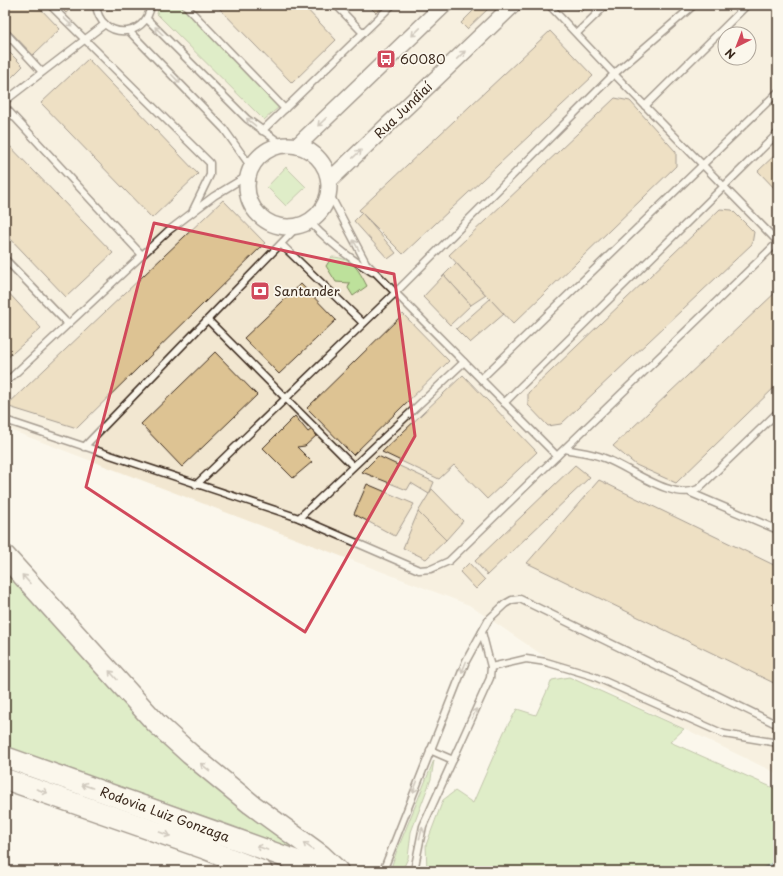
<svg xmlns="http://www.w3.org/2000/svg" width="783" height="876" font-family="'Playpen Sans',sans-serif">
<rect width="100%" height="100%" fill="#fbf7ec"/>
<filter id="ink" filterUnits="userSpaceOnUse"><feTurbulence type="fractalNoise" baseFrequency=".025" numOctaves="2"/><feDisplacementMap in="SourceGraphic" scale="8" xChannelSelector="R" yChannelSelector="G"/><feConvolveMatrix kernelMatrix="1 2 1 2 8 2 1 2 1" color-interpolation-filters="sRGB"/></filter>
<g filter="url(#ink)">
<path fill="#f2e7d1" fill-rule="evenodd" d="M5,5h773v769l-212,-103 -97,-66 -464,-177zM725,34h24v24h-24z"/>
<g fill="#bde19b" stroke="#7c865c">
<path d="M159,5h26l94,102 -15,13 -107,-106z"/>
<path d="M286,167l20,20 -20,19 -19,-19z"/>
<path d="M332,257c21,1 26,12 35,29l-14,10 -5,-8 2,-5 -14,-1 -10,-16z"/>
<path d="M5,564l131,142 190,157 -93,-37 -228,-79z"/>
<path d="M569,677l115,52 -14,13 108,48v81h-351l-1,-26 17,-45 12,-9 18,12 31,-71 13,-23 19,6 16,-35z"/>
<path d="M434,760l-3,19 -20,53 -3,26 -6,13h-10l-1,-3 5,-15z"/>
</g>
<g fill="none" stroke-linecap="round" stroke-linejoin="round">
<path stroke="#699097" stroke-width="3.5" d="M760,871l18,-10"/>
</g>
<g fill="#ddc393" stroke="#3b2a1e">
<path d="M5,5h32l23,24 -27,26 -28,-29z"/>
<path d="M58,5h17l-9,8z"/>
<path d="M216,5h87l33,35 -44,43z"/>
<path d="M368,5h17l-9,8z"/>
<path d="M479,5h6l4,3 -22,21 -6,-6z"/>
<path d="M575,5h13l-7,7z"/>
<path d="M550,31l43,45 -190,178 -44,-44z"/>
<path d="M5,48l18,18 -18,18z"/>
<path d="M88,59l110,115 -46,44 -111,-115z"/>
<path d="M615,98l15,3 46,51v14l-163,158 -64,-69z"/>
<path d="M5,141l108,112 -47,44 -61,-64z"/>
<path d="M778,152v40l-20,-21z"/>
<path d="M223,200l42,43 -188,185 -71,-22z"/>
<path d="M720,209l12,1 22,22 -2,12 -191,180 -13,2 -20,-21v-12z"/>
<path d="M362,213l34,40 -8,6 -34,-38z"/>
<path d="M456,263l30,32 -15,10 -27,-30z"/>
<path d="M444,275l27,30 -21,20 -27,-28z"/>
<path d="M301,284l35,36 -57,54 -35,-36z"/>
<path d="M5,289l36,39 -36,32z"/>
<path d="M778,290v94l-102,99 -40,-18 -23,-19z"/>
<path d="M490,299l14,15 -34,29 -14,-14z"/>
<path d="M403,314l46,47 -96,94 -46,-47z"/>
<path d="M215,352l42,43 -75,72 -41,-43z"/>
<path d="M463,375l74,77 -50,47 -33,-34 -15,14 -57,-27z"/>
<path d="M295,416l13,16 4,-3 5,6 -12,11 -8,1 15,15 -19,16 -30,-30z"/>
<path d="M378,456l56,26 -5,12 -18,-11 -4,7 -45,-18z"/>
<path d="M575,465l15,12 -103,98 -12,-14z"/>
<path d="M599,480l179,87v118l-251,-122z"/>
<path d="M367,484l47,20 -19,32 -41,-22z"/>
<path d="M432,489l31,32 -17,19 -28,-28z"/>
<path d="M418,512l28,28 -20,19 -23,-11z"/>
<path d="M469,563l16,17 -9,9 -16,-17z"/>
</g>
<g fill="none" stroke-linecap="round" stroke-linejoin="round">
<defs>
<g id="service">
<path d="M50,5l160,158v12l-17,35"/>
<path d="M96,5c4,35 50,35 55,0"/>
<path d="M185,5l100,104"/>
<path d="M336,5l27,28"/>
<path d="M549,5l65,69 164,168"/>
<path d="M147,19l100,100 36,26"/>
<path d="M129,31l95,98 27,38"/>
<path d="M5,32l37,40"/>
<path d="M577,33l29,-28"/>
<path d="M5,101l100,-77"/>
<path d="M645,106l102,-101"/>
<path d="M5,107l137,148"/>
<path d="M262,131l130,-126"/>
<path d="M328,191l38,72 191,193 221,-214"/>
<path d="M309,221c19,21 39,36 63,51"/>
<path d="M281,244l82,79"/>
<path d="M5,259l62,64"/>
<path d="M208,320l145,146"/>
<path d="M481,379l297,-287"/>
<path d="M5,383l163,-152 46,-35 33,-20"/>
<path d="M504,403l274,-270"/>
<path d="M5,420l294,98 120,52 12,-1 18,-8 108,-105"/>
<path d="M84,447l214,-221"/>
<path d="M565,449c13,3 27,4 39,9 25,9 69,44 94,31l80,-77"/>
<path d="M196,485l199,-192 219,-219 80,-69"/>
<path d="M691,493l87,37"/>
<path d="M299,518l165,-156"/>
<path d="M491,667l35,-8 20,3 47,14 131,58 54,9"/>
<path d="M430,750l23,10"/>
<path d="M383,871l83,-210 23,-42 16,-15 7,-4 8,-1 258,126"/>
<path d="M414,871l9,-45 67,-148 1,-11 -9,-35"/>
</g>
<g id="tertiary">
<circle cx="288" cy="186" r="41"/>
<path d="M297,146l147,-141"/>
<path d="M329,181l184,-176"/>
</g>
<g id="trunk">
<path d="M5,556l151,167 34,31 61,50 70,51 17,16"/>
<path d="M5,757l320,114"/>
<path d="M5,779l201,70 56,22"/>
</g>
</defs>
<use href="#service" stroke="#3b2a1e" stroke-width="9"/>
<use href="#tertiary" stroke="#3b2a1e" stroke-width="18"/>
<use href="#trunk" stroke="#3b2a1e" stroke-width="23"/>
<use href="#service" stroke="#fbf7ec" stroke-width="6"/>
<use href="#tertiary" stroke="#fbf7ec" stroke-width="15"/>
<use href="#trunk" stroke="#fbf7ec" stroke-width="20"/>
</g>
<defs><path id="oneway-shaft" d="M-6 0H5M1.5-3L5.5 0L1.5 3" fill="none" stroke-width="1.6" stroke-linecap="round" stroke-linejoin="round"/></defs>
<g stroke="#9b9085">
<use href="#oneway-shaft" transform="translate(68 22) rotate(43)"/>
<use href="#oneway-shaft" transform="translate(159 31) rotate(-135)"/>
<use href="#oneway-shaft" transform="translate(416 32) rotate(136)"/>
<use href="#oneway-shaft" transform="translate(461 55) rotate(-44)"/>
<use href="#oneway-shaft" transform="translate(176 79) rotate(46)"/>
<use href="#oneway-shaft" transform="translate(251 122) rotate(-140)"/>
<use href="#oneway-shaft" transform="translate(322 122) rotate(136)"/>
<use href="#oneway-shaft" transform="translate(357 154) rotate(-44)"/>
<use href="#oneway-shaft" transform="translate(356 245) rotate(-119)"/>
<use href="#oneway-shaft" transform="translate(26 579) rotate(-132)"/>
<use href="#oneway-shaft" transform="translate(464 667) rotate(112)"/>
<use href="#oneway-shaft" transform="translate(113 675) rotate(-132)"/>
<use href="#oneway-shaft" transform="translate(474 714) rotate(-65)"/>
<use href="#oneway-shaft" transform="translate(205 767) rotate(-141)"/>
<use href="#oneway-shaft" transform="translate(87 786) rotate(-161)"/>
<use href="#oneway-shaft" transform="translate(415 787) rotate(112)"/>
<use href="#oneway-shaft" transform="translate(42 791) rotate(19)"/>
<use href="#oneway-shaft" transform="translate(421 833) rotate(-75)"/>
<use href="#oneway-shaft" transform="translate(165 834) rotate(20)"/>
<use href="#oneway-shaft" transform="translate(308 846) rotate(-144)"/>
<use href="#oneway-shaft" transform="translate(262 848) rotate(-160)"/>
</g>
</g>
<path d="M0 0H783V876H0ZM154,223l240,51 21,162 -110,196 -219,-145z" fill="#fbf7ec" fill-opacity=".55" fill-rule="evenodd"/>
<path fill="none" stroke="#d1495b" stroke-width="3" stroke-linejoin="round" d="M154,223l240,51 21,162 -110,196 -219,-145z"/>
<defs>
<symbol id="bus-square" viewBox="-11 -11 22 22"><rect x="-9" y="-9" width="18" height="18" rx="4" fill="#d1495b" stroke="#fbf7ec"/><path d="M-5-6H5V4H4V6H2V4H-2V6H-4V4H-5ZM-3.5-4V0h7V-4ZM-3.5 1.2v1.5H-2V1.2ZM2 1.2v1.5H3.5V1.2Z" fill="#fff"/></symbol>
<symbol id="bank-square" viewBox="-11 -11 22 22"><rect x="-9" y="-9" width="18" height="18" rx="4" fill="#d1495b" stroke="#fbf7ec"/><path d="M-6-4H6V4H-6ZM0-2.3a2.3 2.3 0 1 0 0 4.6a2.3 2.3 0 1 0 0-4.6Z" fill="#fff"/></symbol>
</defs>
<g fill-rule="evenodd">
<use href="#bus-square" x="375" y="48" width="22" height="22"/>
<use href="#bank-square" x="249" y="280" width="22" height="22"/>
</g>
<g text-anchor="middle" stroke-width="3.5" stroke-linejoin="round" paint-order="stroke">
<g font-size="13" fill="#3b2a1e" stroke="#fbf7ec" text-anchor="start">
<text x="400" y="64">60080</text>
<text x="274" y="296">Santander</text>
</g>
<g font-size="13" fill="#3b2a1e" stroke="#fbf7ec">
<text transform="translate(403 110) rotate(-44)" y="5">Rua Jundiaí</text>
<text transform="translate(165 814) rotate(20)" y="5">Rodovia Luiz Gonzaga</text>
</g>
</g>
<rect width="783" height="876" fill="none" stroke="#fbf7ec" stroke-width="20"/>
<rect x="10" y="10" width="763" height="856" fill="none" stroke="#3b2a1e" stroke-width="1.5" filter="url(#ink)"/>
<g transform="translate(737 46) rotate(222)"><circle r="19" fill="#fbf7ec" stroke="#aea59a"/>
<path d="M0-3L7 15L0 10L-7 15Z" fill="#d1495b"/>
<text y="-6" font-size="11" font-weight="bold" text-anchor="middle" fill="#3b2a1e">N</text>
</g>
</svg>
